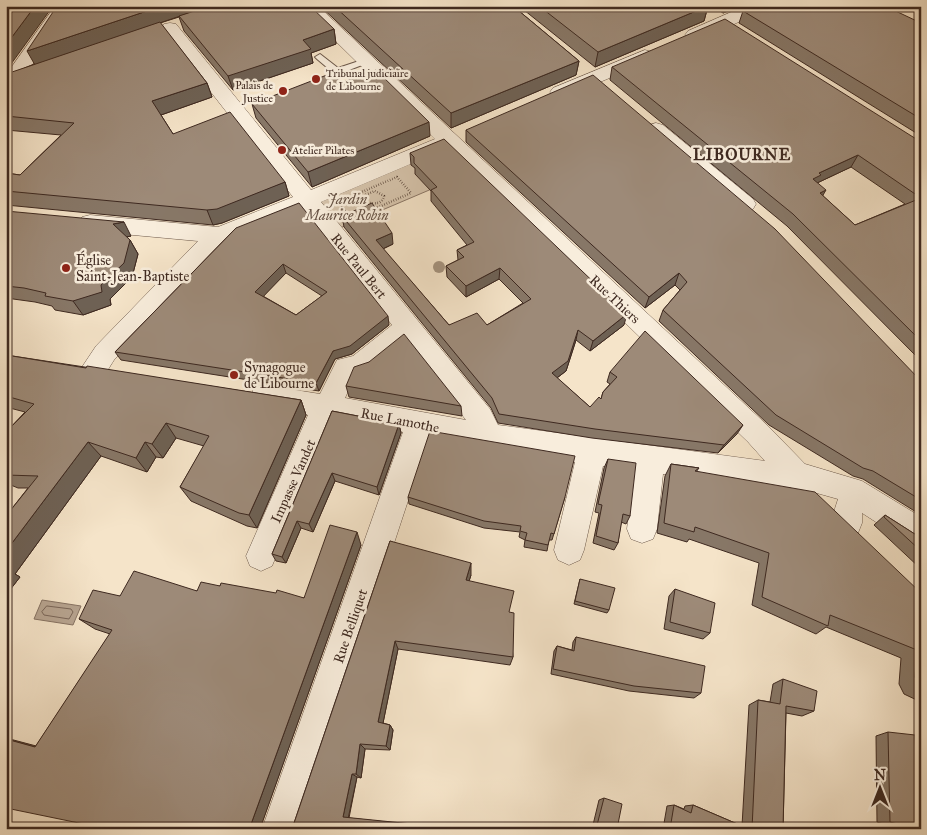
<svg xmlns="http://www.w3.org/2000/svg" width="927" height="835" font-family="'IM FELL Great Primer',serif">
<rect width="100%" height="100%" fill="#f5e4c9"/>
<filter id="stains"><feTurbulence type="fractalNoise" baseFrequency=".004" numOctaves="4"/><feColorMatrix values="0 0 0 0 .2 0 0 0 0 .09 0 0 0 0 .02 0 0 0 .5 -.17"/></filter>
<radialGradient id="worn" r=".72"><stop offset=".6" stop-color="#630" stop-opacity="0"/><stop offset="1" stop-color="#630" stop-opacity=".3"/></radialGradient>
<path fill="#d6c4ac" stroke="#8a7666" d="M410,163l24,25 -94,40 -21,-27z"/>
<path fill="#b7a490" stroke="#877363" d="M42,600l39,6 -8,19 -39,-6z"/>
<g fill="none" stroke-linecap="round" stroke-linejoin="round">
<path stroke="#7a6658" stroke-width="1" d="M47,606l24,3 2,3 -4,7 -25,-4 -2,-3z"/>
<defs>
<path id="lane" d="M320,54l18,14 27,-9 5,3 -34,13 -19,-16 -2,-2z"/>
<g id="street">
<path d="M55,6h17l-59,87 -7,2v-20z"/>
<path d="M300,6h18l450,420 37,38 57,17 59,36v31l-11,-4 -48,-31v10l-4,10 -11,4 -11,-4 -4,-15 6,-19 -25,-7 -9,3 -10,-4 -4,-4 -16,1 -111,-14 -6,55 -4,10 -11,4 -11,-4 -4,-10 7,-59 -31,-4 -19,84 -4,10 -11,5 -11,-5 -4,-10 21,-88 -146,-25 -129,392h-38l141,-397 -69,-13 -62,147 -11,5 -11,-5 -4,-10 62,-141 -54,-11 -3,-8 3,-8 10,-3 56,9 17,-34 16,-4 39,-31 -89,-115 -77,31 -112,119c-9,14 -12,24 -30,18l-4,-8 16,-24 102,-105 -108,-10 -8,-2 -3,-6 3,-6 8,-2 128,12 75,-30 -129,-165 -3,-4 3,-4 6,-1 6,1 135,166 124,-51zM446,149l302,293 17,19 -267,-36 -8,-16 -169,-207zM406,342l60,78 -121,-22 10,-22 15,-5z"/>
<path d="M745,6h23l-2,4 -66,29 -6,1 -6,-1 -3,-4 3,-4z"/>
<path d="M645,50l7,2 2,4 -2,4 -85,36 -7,2 -7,-2 -3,-4 3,-4z"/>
<path d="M656,123l7,2 90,74 3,5 -3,5 -8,3 -8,-3 -88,-76 -3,-4 3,-4z"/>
</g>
</defs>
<use href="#lane" stroke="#6c584a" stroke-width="2"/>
<use href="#street" stroke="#6c584a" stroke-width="1"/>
<g stroke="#3e2920" stroke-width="2.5" stroke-dasharray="0.5 2" stroke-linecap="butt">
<path d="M375,191l9,5c-2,9 -9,7 -17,7l-2,-8z"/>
<path d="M343,209l-5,-7 59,-25 14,16 -37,16"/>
</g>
<path stroke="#3e2920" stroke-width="3" stroke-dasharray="1 2.5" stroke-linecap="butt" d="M342,208l9,11 26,-11"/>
<path stroke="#3e2920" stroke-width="4" stroke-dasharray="1 3" stroke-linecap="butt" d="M6,824l23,5"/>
<use href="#lane" fill="#f8eddc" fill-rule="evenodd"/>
<use href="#street" fill="#f8eddc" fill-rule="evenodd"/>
</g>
<circle fill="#a5937f" cx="439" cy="267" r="6"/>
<g fill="#877767" stroke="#3e2920" fill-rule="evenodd">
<path d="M57,6l277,23 2,15 -25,9 2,10 -80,27 -49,-59 -5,-14 -19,6 47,60 5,14 -51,18 12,19 112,48 4,14 -67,27 -9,2 -207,-20v-32l14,2 41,-40 -55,-5v-54l28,-12z"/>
<path d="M320,6h193l66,55 -3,14 -125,53z"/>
<path d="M519,6h189l-4,15 -109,46z"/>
<path d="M712,6h28l-17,7z"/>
<path d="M743,11l178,12v113l-182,-113z"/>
<path d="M612,67l309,75v219l-134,-135 -177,-146zM851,167l54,37 -50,21 -32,-29 -6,-13z"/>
<path d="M252,104l178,32 -118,51 -56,-69z"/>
<path d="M466,130l455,251v134l-58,-36 -10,-3 -84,-51 -110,-104 4,-11 17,-20 -5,-5 -30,23 -179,-166z"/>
<path d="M410,153l214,172 -34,26 -14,-11 -10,31 -9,7 33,29 11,-8 2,-7 7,-8 -3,-2 3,-10 127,62 -19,19 -126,-15 -94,-15 -7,-15 -147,-181 -2,-11 51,28 -10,5 66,76h38l36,-22 -24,-24 -33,18 -19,-20 -1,-11 12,-6 -1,-10 10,-5 -36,-44v-10l-16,-17v-6l-4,-3z"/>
<path d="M6,211l125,25 -4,1 3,3 8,14 -6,23 -22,22 1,6 -28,10 -28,-5 -3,-4 -17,-4 -29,-4z"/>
<path d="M236,228l153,97 -37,29 -17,5 -16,32 -198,-31 -6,-8zM286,273l36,23 -26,19 -33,-19z"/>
<path d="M6,355l295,45 5,15 -49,113 -10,-2 -56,-25 -11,-14 24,-41 -28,-8 -13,20 -7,-1 -9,15 -46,-16 -86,118 5,3 -14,18v-79l22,-28h-10l-12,-5v-51l19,-20 -19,-5z"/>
<path d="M369,362l92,44 1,10 -113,-19 -3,-11z"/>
<path d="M332,411l67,13 2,9 -22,62 -44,-14 -22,51 -12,-4 -15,35 -10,-2 -4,-7z"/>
<path d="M608,459l22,57 -4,8 -5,-2 -3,21 -4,7 -21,-7 6,-30 -4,-1 9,-44z"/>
<path d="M671,464l28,4 -3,4 225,121v109l-17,-8 -5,-10 2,-26 -75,-31 -10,7 -64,-29 7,-42 -70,-24 -2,3 -30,-9 8,-57z"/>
<path d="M408,497h157l-13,43h-3l-2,11 -23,-4 1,-7 -6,-3 1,-5 -36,-4 -75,-24z"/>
<path d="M885,515l36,23v31l-47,-44z"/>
<path d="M390,541l81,34 -2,6 40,31 4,45 -3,8 -112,-16 -15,74 7,2 3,5 -3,20 -25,-1 -4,29 -4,-1 -8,41 84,9v2h-141z"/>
<path d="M361,545l-101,283 -224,-82 74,-112 -15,-5 -16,-10 41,-23 77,-5 23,-5 84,12z"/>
<path d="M580,579l29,31 -2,3 -33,-9z"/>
<path d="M675,589l35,44 -7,6 -39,-10 5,-33z"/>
<path d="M576,637l125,56 -7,5 -65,-7 -78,-17 3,-23 3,-5 15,4 1,-8z"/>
<path d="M783,679l31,32 -12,5 -16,-3 -3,116h-120l4,-23 7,-1 10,4 1,-3 8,-1 49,21 7,-121 9,-5 12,2 3,-18z"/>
<path d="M888,732l31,97h-19l-23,-7 -1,-86z"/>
<path d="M604,798l13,31h-25l7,-29z"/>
</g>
<g fill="#6e6154" stroke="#3e2920">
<path d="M35,6h18l-47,65v-26z"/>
<path d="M162,6h48l-175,59 -8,-14z"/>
<path d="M708,6l-4,15 -109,46 3,-15z"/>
<path d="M725,6h15l-17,7z"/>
<path d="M334,29l2,15 -25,9 2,10 -80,27 -5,-14 75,-36z"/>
<path d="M579,61l-3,14 -125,53v-15z"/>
<path d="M207,83l5,14 -54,19 -6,-15z"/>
<path d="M429,122l1,14 -118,51 -4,-15z"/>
<path d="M858,155l-7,12 -34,16 -4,-4 6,-6z"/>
<path d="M285,182l4,14 -67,27 -9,2 -6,-15z"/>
<path d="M826,190l-7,12 1,-9z"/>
<path d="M124,222l7,14 -10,2 -8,-14z"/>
<path d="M392,233l1,11 -15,7 -2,-11z"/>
<path d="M130,240l8,14 -6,23 -22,22 1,6 -28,10 -10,-14 28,-16z"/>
<path d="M283,264l3,9 -27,28 -4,-9z"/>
<path d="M500,268l-1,11 -33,18v-11z"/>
<path d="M679,273l-4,12 -30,23 4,-11z"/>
<path d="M627,314l-3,11 -34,26 3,-10z"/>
<path d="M388,316l1,9 -37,29 -17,5 -16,32 -3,-8 17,-32z"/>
<path d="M578,330l-2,10 -10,31 -16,12 2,-10z"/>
<path d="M301,400l5,15 -49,113 -8,-13z"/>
<path d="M166,423l10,15 -13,20 -11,-14z"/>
<path d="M399,424l2,9 -22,62 -2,-8z"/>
<path d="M743,425l-6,9 -19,19 6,-8z"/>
<path d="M88,442l13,14 -86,118 5,3 -14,18v-44z"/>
<path d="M145,442l11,15 -9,15 -11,-14z"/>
<path d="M332,473l3,8 -22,51 -4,-8z"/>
<path d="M297,521l4,7 -15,35 -4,-6z"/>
<path d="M357,532l4,13 -101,284h-9l-1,-2z"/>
<path d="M471,563v12l-5,16v-11z"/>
<path d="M395,641l3,8 -16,79 -4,-6z"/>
<path d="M390,725l3,5 -3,20 -4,-4z"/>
<path d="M6,738l49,13 -20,-4 -29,-8z"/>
<path d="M360,744l5,5 -4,29 -5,-4z"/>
<path d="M352,774l5,3 -9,42 -5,-2z"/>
</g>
<g fill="#9d8a78" stroke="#3e2920" fill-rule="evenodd">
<path d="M6,6h29l-29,39z"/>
<path d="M57,6h105l-135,45z"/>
<path d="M210,6h100l24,23 -31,11 8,9 -83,27 -49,-60z"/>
<path d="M334,6h179l66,55 -128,52z"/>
<path d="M539,6h169l-110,46z"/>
<path d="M755,6h130l36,17v96l-178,-108z"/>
<path d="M725,19l196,123v199l-128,-127 -181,-147zM858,155l63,43 -66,27 -35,-32 6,-3 -13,-11 8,-4 -2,-2z"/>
<path d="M160,22l47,61 -55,18 21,33 57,-22 55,70 -68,27 -10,1 -201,-19v-18l14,2 54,-52 -68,-7v-40h1l5,-4z"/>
<path d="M376,70l53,52 -121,50 -56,-68 80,-31 9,10z"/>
<path d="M593,75l182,154 146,152v119l-48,-29 -10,-3 -87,-53 -113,-105 24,-28 -8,-9 -30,24 -183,-167z"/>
<path d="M444,139l183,175 -34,27 -15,-11 -10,31 -16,12 38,34 9,-10 2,2 2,-7 14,-15 -7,-5 35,-41 98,94 -19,20 -129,-16 -96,-15 -7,-16 -150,-182 30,-13 20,30 -16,7 73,85 28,-12 10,12 44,-26 -31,-31 -34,18 -20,-20 18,-9 -7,-7 17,-8 -43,-52 6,-3 -23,-24v-6l-4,-4z"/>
<path d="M299,203l89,113 -38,30 -17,5 -17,32 -201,-31 121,-124zM283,264l44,28 -31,23 -41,-23z"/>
<path d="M6,211l118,11 -11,2 17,16 -6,23 -23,22 1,7 -29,9 -28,-5 1,-3 -22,-5 -18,-2z"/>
<path d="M404,334l57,72 -115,-20 8,-19 15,-5z"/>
<path d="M6,355l80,13 1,-2 214,34 -52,115 -10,-2 -59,-26 29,-51 -43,-13 -14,21 -7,-2 -9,16 -48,-16 -82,109v-35l32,-40 -32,-1v-43l28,-28 -28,-8z"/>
<path d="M332,411l67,13 -22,63 -45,-14 -23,51 -12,-3 -15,36 -10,-3z"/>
<path d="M430,431l145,25 -10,41 -11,37 -3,-1 -3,12 -23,-5 2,-7 -7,-2 1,-5 -37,-5 -76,-24z"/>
<path d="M608,459l28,4 -6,53 -7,-2 -5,29 -22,-7 6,-31 -4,-1z"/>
<path d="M671,464l28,4 -4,3 120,21 106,101v96l-6,-12 2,-27 -87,-35 -2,11 -66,-29 7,-44 -74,-26 -1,5 -30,-9z"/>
<path d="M885,515l36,23v13l-37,-34z"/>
<path d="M330,525l27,7 -107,295 1,2h-143l-102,-21v-69l29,8 77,-117 -33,-11 14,-29 27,6 14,-25 63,20 4,-9 19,4 1,-3 55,10 1,-3 27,8z"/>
<path d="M390,541l81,22 -5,17 48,11 -5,21 5,1 -1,44 -118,-16 -17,81 12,3 -4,21 -26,-2 -4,30h-4l-9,43 89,9 -1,3h-139z"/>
<path d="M580,579l35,9 -6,22 -34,-9z"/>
<path d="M675,589l40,14 -5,30 -40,-11z"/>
<path d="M576,637l129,29 -4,27 -67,-7 -81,-17 4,-23 17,5z"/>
<path d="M783,679l34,12 -3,20 -28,-5 -3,123h-31l6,-129 22,4z"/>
<path d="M888,732l27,3 4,94h-3l-26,-7z"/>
<path d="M604,798l18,6 -5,25h-21z"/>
<path d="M674,805l17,8 2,-8 56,24h-79z"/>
</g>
<g fill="#8f2418" stroke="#f8eddc" stroke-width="2">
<circle cx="316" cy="79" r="5"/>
<circle cx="283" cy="91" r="5"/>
<circle cx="282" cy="150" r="5"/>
<circle cx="66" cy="268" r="5"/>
<circle cx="234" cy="375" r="5"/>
</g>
<g text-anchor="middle" stroke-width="5" stroke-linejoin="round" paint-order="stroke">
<g font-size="11" fill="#3e2920" stroke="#f8eddc" text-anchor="start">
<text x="326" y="77">Tribunal judiciaire<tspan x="326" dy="13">de Libourne</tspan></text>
<text x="273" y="89" text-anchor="end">Palais de<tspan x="273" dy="13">Justice</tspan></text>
<text x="292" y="154">Atelier Pilates</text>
</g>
<g font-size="14" font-style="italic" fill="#645043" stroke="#f8eddc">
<text x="347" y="204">Jardin<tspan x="347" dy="16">Maurice Robin</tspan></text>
</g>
<g font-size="14" fill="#3e2920" stroke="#f8eddc" text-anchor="start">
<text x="76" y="265">Église<tspan x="76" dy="16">Saint-Jean-Baptiste</tspan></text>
<text x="244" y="372">Synagogue<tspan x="244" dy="16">de Libourne</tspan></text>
</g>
<g font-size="14" fill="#3e2920" stroke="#f8eddc">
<text transform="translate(359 266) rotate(51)" y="5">Rue Paul Bert</text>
<text transform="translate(615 299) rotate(43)" y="5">Rue Thiers</text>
<text transform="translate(400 420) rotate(11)" y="5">Rue Lamothe</text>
<text transform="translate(293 481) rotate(-66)" y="5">Impasse Vandet</text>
<text transform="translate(350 626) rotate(-71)" y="5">Rue Belliquet</text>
</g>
<g font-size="16" font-weight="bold" letter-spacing="1" fill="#3e2920" stroke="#f8eddc">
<text x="742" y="160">LIBOURNE</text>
</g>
</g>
<rect width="927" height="835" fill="none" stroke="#f5e4c9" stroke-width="25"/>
<rect x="8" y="8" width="912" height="820" fill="none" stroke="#3e2920" stroke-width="2.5"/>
<rect x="12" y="12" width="902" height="810" fill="none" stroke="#3e2920"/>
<g transform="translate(880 788)" stroke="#f8eddc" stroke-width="4" paint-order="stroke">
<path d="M0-4L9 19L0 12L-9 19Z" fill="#3e2920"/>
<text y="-8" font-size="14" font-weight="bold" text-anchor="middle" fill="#3e2920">N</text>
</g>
<rect width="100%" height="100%" filter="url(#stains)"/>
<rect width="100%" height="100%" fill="url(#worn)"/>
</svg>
